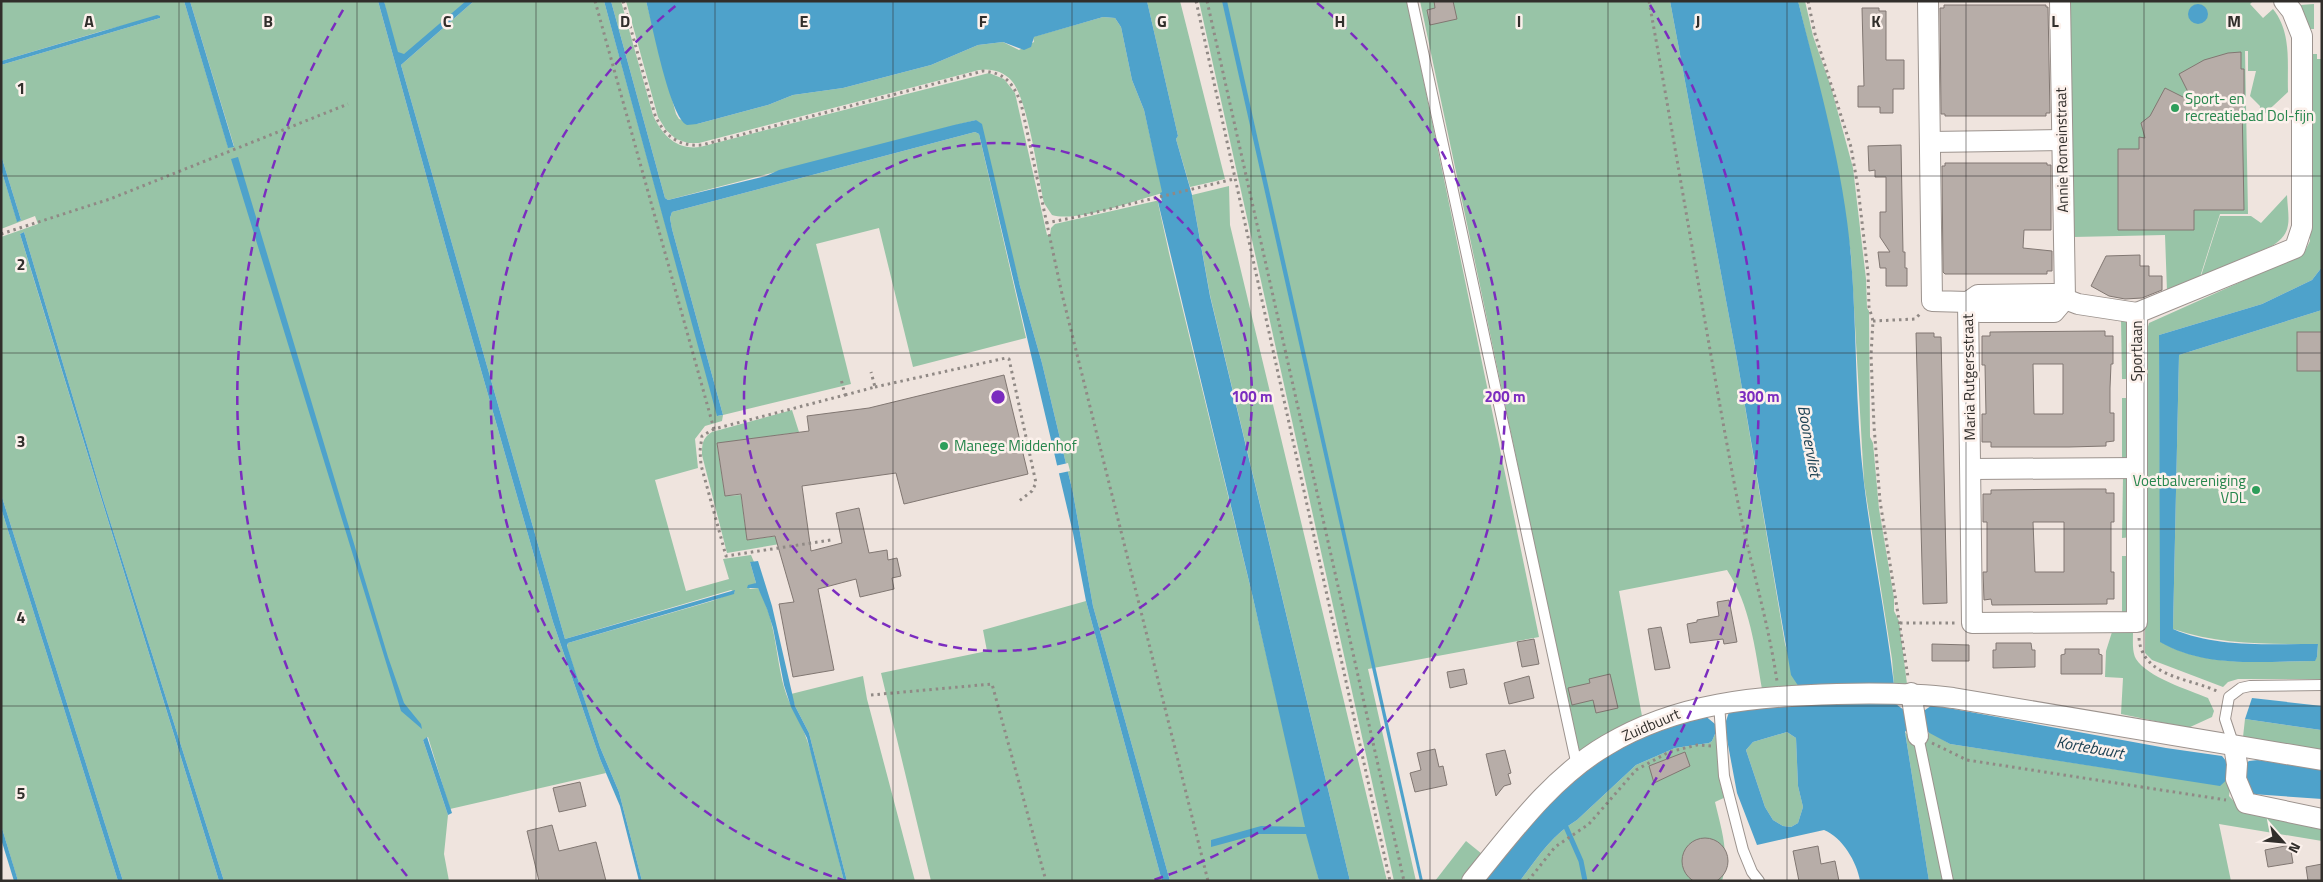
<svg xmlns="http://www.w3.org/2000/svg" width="2323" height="882" font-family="'Titillium Web',sans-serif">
<rect width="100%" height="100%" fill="#efe4de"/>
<g fill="#98c4a7">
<path d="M1,1h183l44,146 6,-1 -44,-145h188l69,250 106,371 47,137 6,14 -156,36 -22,-72 -5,3 25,75 -4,39 5,27h-225l-121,-382 -79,-267 -4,2 14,46 185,601h-96l-122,-387v-257l37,-13 -3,-8 -34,13v-60l16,52 4,-1 -20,-65v-90l159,-47v-2l-58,15 -101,30z"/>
<path d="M384,1h84l-71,61z"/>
<path d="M474,1h130l114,415 5,-1 -51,-186 -2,-11 2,-6 303,-80 4,2 47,204 -113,29 -34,-139 -63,16 35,140 -128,31 -1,6 -17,5 -10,13 3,29 -43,12 31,111 43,-12 -6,-20 28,-4 3,7h-4l6,21 -7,6 9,-1c18,32 17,65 26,99 5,19 17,34 23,53 16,45 25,94 37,141h-202l-23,-89 -19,-45 -33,-100 1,-4 144,-42 23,-9 -4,-2 -166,49 -164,-574z"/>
<path d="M611,1h10l32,114c9,20 23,35 47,32l289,-74 15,6 11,14 32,142h3l1,-7 4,-4 105,-24 -2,3 11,50 84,345 66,283h-149l-77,-275 -20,-113 -31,-130 -22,-77 -44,-166 -308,80 -3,-2z"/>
<path d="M626,1h20l30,113 3,5 18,5 71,-19 25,-10 50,-7 88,-23 47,-20 25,-3 16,8 15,-8 -1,-5 70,-20 12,1 6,9 11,53 12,30 19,83c-24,6 -86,30 -111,22l-8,-12c-6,-27 -16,-105 -33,-123 -8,-9 -21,-12 -32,-10l-280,73h-11l-12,-4 -10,-9 -8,-13z"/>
<path d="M1147,1h33l45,178 -35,8 -14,-48 2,-3z"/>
<path d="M1199,1h208l132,636 -171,32 48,212h-22z"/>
<path d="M1420,1h250l67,358 48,285 14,43 -37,2c-7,-41 -12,-84 -35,-119l-108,21 23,125 -62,36 -2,-1z"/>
<path d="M1798,1h7l8,35 18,51 22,81 13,111 1,29 2,3 1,126 3,6 6,66 15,89v13l5,10 8,63 -13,1 -2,-26 -28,-177 -13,-227 -9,-60 -16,-79z"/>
<path d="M2068,1h185l-3,3 13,14 10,-9c19,24 14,54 15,83l-29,27 1,-13 -10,-10 6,-25h-8v-20h-3l3,163h-28l-20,63 -33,14 -2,-56 -92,2z"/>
<path d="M2314,4v25h-5l-9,-6v-18z"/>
<path d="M2310,54h7v5h5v208l-10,13 -50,24 -103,31 2,307c45,26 102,19 153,19l3,-4 1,-13c-49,0 -98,1 -145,-15l6,-274 143,-45v369h-84l-10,3 -5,5 -71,-27 -7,-7 1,-319 3,-11 145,-65 10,-5 6,-12z"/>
<path d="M1229,186l1,39 157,656h-37l-140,-586 -18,-100z"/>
<path d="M2287,195c1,23 7,38 -15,51l-71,30 19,-60h31l10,7z"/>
<path d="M2121,318l8,3 1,58h-8z"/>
<rect x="2122" y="398" width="8" height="61"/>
<path d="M792,410l7,22 -82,12 8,52 16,-1 6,45 61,-8 1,7 -82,14 -25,-98c0,-10 0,-17 10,-23z"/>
<path d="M2123,477l7,3 2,57 -10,1z"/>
<path d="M1,508l117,373h-100l-17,-56z"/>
<path d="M2122,556h9l1,54 -10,7z"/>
<path d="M1086,601l76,280h-231l-50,-208 106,-22 -4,-21z"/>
<path d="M2112,632h21c0,9 -1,20 3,27 11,18 53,31 72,39l6,13 -2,6 -24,11 -67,-14 2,-36 -18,-1 1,-26z"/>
<path d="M863,676l4,23 48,182h-68l-38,-148 -14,-27 -4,-12z"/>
<path d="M2245,719l76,11 1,-3v26l-79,-16z"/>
<path d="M1787,732l9,6 2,48 5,21 -5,16 -7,4 -8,-1 -10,-6 -8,-13 -19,-57 7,-8z"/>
<path d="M1905,732l11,13 14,-13 20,12 209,32 73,-1 -3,21 16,17 77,13v15l-103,-17 12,57h-302z"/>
<path d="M1715,734l13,62 -13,6c6,26 15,52 7,79h-202c17,-23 32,-46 57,-61l59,-55 39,-17 34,-5 3,-2z"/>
<path d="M1466,841l16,13 -20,27h-27z"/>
</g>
<g fill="#4ea2cb" fill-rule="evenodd">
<path d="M184,1h6l44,146 -6,1z"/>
<path d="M378,1h6l14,51 6,2 62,-53h8l-73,64 164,574 170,-49 -1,4 -166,49 -1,3 33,101 19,45 23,89h-3l-19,-75 -20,-47 -47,-137 -106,-371z"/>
<path d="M604,1h7l54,197 3,2 98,-24 13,-6 175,-45 22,-5 6,4 38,162 22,77 31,130 20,113 77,275h-8l-76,-280 -13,-68 -94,-399 -4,-2 -303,80 -2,6 2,11 51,186 -6,1z"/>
<path d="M646,1h501l31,135 -2,3 16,56 18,101 140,585h-31l-13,-47h-47l-48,13v-7l50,-14 44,1 -52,-229 -95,-396h4l-2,-9 2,-1 -18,-82 -12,-30 -11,-53 -6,-9 -12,-1 -69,20 -3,10 -7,3 -21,-8 -25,3 -47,20 -88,23 -50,7 -25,10 -71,19 -10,1c-17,-7 -35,-102 -41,-124z"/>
<path d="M1222,1h5l196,880h-3z"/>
<path d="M1670,1h128c21,84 46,169 53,256 6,75 4,151 13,226 9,74 25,147 32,221 17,13 19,14 36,1l234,43 56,8 9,11 9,1 9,-7 9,-1 64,10v29l-70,-5 -20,-19 -12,11 -270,-42 -39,-21 -6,9 24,149h-69c-3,-19 -18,-44 -36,-51l-67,15 -20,-52 -11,-59h-11l-3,7 -3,2 -34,5 -39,17 -59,55c-25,15 -40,38 -57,61h-35c41,-51 83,-109 143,-139 23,-12 51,-19 75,-28l12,10h10l4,-12 54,-7 16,-18 -8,-12 -54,-316zM1787,732l9,6 2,48 5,21 -5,16 -7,4 -8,-1 -10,-6 -8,-13 -19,-57 7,-8z"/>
<circle cx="2198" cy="14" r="10"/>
<path d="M157,15l3,1v2l-159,47v-4z"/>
<path d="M1,155l20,65 -4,2 -16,-53z"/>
<path d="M238,157l150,500 16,46 17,21 1,5 -21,-18 -170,-552z"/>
<path d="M24,232l79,267 121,382h-5l-199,-647z"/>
<path d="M2322,267v43l-143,45 -6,274c44,19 97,15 145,15l-1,13 -2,4c-52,0 -108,8 -155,-19v-12l-1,-295 103,-31 50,-24z"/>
<path d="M1,494l122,387h-5l-117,-373z"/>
<path d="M758,561l14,45 23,100 14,27 38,148h-3l-37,-143 -16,-31 -7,-22 -11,-57 -6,-19 -9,-21h-11l1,-3 8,-2 -6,-21z"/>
<path d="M2252,698l70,8 -1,24 -76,-11z"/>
<path d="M427,737l25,76 -4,2 -25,-75z"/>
<path d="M1,825l15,49 2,7h-4l-13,-42z"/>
</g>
<path fill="#efe4de" d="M1068,463l2,8 -14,3 -1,-8z"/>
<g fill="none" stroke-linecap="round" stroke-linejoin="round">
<path stroke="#4ea2cb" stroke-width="5" d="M1566,827l15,34 4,20"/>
</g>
<g fill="#b7ada8" stroke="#817772" fill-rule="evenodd">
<path d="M1434,1h19l4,18 -27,6 -3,-15 8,-2z"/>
<path d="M1944,5h102v2h2l2,106h-4v3h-101v-2h-4l-1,-106h4z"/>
<path d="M1862,8h17v3h7v49h18v29h-11v24h-13v-6h-22v-21h6z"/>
<path d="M2241,52v17h3v33h-2l2,108h-50v20h-76v-81h21v-12l6,1 -4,-15 9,-7 15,-28 28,14 -14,-28 25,-14 24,-7z"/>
<path d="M1901,145l2,107h2v16h2v18h-21v-18h-6l-2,-16h12l-10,-15v-25h6v-35h-11v-7l-6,1 -1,-25z"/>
<path d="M1945,163h102v2h4v65h-27l-1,18 29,3v20h-5v3h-102l-2,-2 -1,-106h3z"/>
<path d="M2140,255v11h9v10h13v14l-20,8 -17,1 -16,-3 -18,-10 15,-30z"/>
<path d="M2105,331v5h8v28h-2l-1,24v25h4v28l-8,1v4l-37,1h-78v-5h-9v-28h4l-1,-49h-3v-29h8v-4zM2033,364h30v50h-29z"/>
<rect x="2297" y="332" width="25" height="39"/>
<path d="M1916,333h18v4h7l6,266 -24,1z"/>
<path d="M1004,375l24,99 -124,30 -8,-31 -94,13 9,65 31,-8 -6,-30 23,-5 10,45 18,-3 1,10 9,-2 4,18 -9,2 2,11 -34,8 -4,-18 -38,10 16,81 -41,7 -14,-73 15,-2 -19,-66 -28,4 -6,-46 -16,2 -8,-53 92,-12 -2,-15 62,-8z"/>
<path d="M2082,489h24v4h8v29h-3v50h3v27h-7v5l-115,1 -1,-6 -7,1 -1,-28h4v-50h-4v-28h8v-4zM2033,522h31v50h-29z"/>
<path d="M1729,600l8,42 -13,2 -1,-5 -33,4 -3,-19 10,-2v-2l22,-4 -2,-14z"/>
<path d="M1661,627l9,41 -15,2 -7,-41z"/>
<path d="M1534,639l5,25 -17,3 -5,-25z"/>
<path d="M1996,643h35l1,7h3v17l-42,1v-18h3z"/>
<path d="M1932,644l37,1v16h-37z"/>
<path d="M2065,649h34v5l3,1v19h-41v-19l4,-1z"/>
<path d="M1464,669l3,15 -17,4 -3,-16z"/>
<path d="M1610,674l8,34 -22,5 -3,-13 -21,5 -4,-17 22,-5 -1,-4z"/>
<path d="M1529,676l5,22 -25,6 -5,-21z"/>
<path d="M1435,749l4,18 4,-1 4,19 -32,7 -5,-19 11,-3 -4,-17z"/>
<path d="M1505,750l6,23 -3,1 3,10 -7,2 -8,10 -10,-42z"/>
<path d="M1685,752l5,14 -36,17 -5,-17z"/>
<path d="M580,782l6,24 -27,6 -6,-24z"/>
<path d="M552,825l7,26 37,-9 10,39h-67l-12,-50z"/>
<circle cx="1705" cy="861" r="23"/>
<path d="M2290,845l3,18 -25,4 -3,-17z"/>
<path d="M1818,846l3,18 14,-3 4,20h-40l-6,-30z"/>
<path d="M2322,864v17h-14l-2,-14z"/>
</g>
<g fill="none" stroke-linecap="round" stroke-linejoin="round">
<defs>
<g id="lane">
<path d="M1412,1l165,765"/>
<path d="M1719,703l5,73 19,74 9,22 7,9"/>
<path d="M1918,736l30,145"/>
<path d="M2234,746l-9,-27 4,-22 12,-9 9,-2 72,-1"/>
</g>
<g id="street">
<path d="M1928,1l4,300 36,1 4,321 165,-1v-309l158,-65 7,-21v-191l-10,-25 -8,-10"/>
<path d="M2060,1l5,298 13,5 59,9"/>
<path d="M1930,142l131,-2"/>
<path d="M2054,294l11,5 -11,13h-74l-12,-10 10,-7z"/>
<path d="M1971,469l166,-1"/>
<path d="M1911,693l7,43"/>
<path d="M2234,746l3,18 -1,15 10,24 76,16"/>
<path d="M1472,881c40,-49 80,-104 135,-136 70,-42 150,-49 230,-51 39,-1 77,-1 116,4l369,62"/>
</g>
</defs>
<use href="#lane" stroke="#9c938e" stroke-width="12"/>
<use href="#street" stroke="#9c938e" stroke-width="22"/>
<g stroke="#908985" stroke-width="3" stroke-dasharray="2.5 4" stroke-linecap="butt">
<path d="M595,1l119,428 131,-34 -4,-16"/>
<path d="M623,1l32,114c9,21 24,32 47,30l281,-74c23,2 30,13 38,32l41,191 146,587"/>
<path d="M1196,1l194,880"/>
<path d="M1207,1l197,880"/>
<path d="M1649,1c29,160 55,321 85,481 12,67 33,132 43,199"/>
<path d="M1808,1l7,33 36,113 7,41 10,85 1,34 4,14 -2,34 3,71 6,75 28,176"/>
<path d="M1046,223l30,-6 158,-38"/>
<path d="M1,234l109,-35 238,-95"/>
<path d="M1873,321l42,-2 6,-6"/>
<path d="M875,387l131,-29 3,1 27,124 -4,8 -13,10"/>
<path d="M845,395l30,-8 -4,-15"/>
<path d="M714,429l-12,7 -2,15 1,14 25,91 105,-16"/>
<path d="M1900,623h55"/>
<path d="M2139,638c3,40 52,40 80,54"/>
<path d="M871,695l121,-11 54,197"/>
<path d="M1932,743l35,17 259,40"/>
<path d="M1528,881l27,-34 34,-23 47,-54 33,-18 28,-7 14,1"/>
</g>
<use href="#lane" stroke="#fff" stroke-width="10"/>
<use href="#street" stroke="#fff" stroke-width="20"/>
</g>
<path fill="none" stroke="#312e2b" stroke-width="1" stroke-opacity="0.55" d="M179,1v880M357,1v880M536,1v880M715,1v880M893,1v880M1072,1v880M1251,1v880M1430,1v880M1608,1v880M1787,1v880M1966,1v880M2144,1v880M1,176h2321M1,353h2321M1,529h2321M1,706h2321"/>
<g fill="none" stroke="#7b2cbf" stroke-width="2.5" stroke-dasharray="9 6">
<circle cx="998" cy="397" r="254"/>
<path d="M846 881A507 507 0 0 1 679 3M1317 3A507 507 0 0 1 1150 881"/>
<path d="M407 876A761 761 0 0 1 346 5M1650 5A761 761 0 0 1 1589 876"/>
</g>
<g fill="#2e9e5b" stroke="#fcf1ec" stroke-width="2">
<circle cx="2175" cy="108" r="5"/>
<circle cx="944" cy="446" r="5"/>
<circle cx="2256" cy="490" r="5"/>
</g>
<g text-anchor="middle" stroke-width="5" stroke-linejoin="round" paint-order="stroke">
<g font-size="15" fill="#27864d" stroke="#fcf1ec" text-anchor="start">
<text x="2185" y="104">Sport- en<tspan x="2185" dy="17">recreatiebad Dol-fijn</tspan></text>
<text x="954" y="451">Manege Middenhof</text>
<text x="2246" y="486" text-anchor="end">Voetbalvereniging<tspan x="2246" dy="17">VDL</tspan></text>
</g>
<g font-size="15" fill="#312e2b" stroke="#fcf1ec">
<text transform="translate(2062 150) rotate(-91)" y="5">Annie Romeinstraat</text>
<text transform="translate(2137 351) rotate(-90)" y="5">Sportlaan</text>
<text transform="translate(1969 377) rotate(-91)" y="5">Maria Rutgersstraat</text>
<text transform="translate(1651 725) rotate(-23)" y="5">Zuidbuurt</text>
</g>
<g font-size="16" font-style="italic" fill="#193e50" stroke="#fcf1ec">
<text transform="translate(1810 441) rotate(80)" y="6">Boonervliet</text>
<text transform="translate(2090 747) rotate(10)" y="6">Kortebuurt</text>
</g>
</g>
<g font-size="16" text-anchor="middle" font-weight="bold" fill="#312e2b" stroke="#fcf1ec" stroke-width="5" stroke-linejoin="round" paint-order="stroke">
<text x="89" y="27">A</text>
<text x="268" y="27">B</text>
<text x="447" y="27">C</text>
<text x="625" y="27">D</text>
<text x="804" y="27">E</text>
<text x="983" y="27">F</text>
<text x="1162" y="27">G</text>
<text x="1340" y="27">H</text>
<text x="1519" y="27">I</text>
<text x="1698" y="27">J</text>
<text x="1876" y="27">K</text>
<text x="2055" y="27">L</text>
<text x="2234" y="27">M</text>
<text x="21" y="94">1</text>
<text x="21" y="270">2</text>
<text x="21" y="447">3</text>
<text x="21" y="623">4</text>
<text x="21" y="799">5</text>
</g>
<circle cx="998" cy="397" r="8" fill="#7b2cbf" stroke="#fcf1ec" stroke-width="2.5"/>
<g font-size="15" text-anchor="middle" font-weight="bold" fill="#7b2cbf" stroke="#fcf1ec" stroke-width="5" stroke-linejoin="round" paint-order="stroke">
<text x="1252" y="402">100 m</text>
<text x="1505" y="402">200 m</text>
<text x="1759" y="402">300 m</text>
</g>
<rect width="2323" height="882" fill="none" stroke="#312e2b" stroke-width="5"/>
<g transform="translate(2283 842) rotate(117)" stroke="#fcf1ec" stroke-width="4" paint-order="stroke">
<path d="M0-4L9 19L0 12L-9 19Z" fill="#312e2b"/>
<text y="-8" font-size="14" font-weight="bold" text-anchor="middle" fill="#312e2b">N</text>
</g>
</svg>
